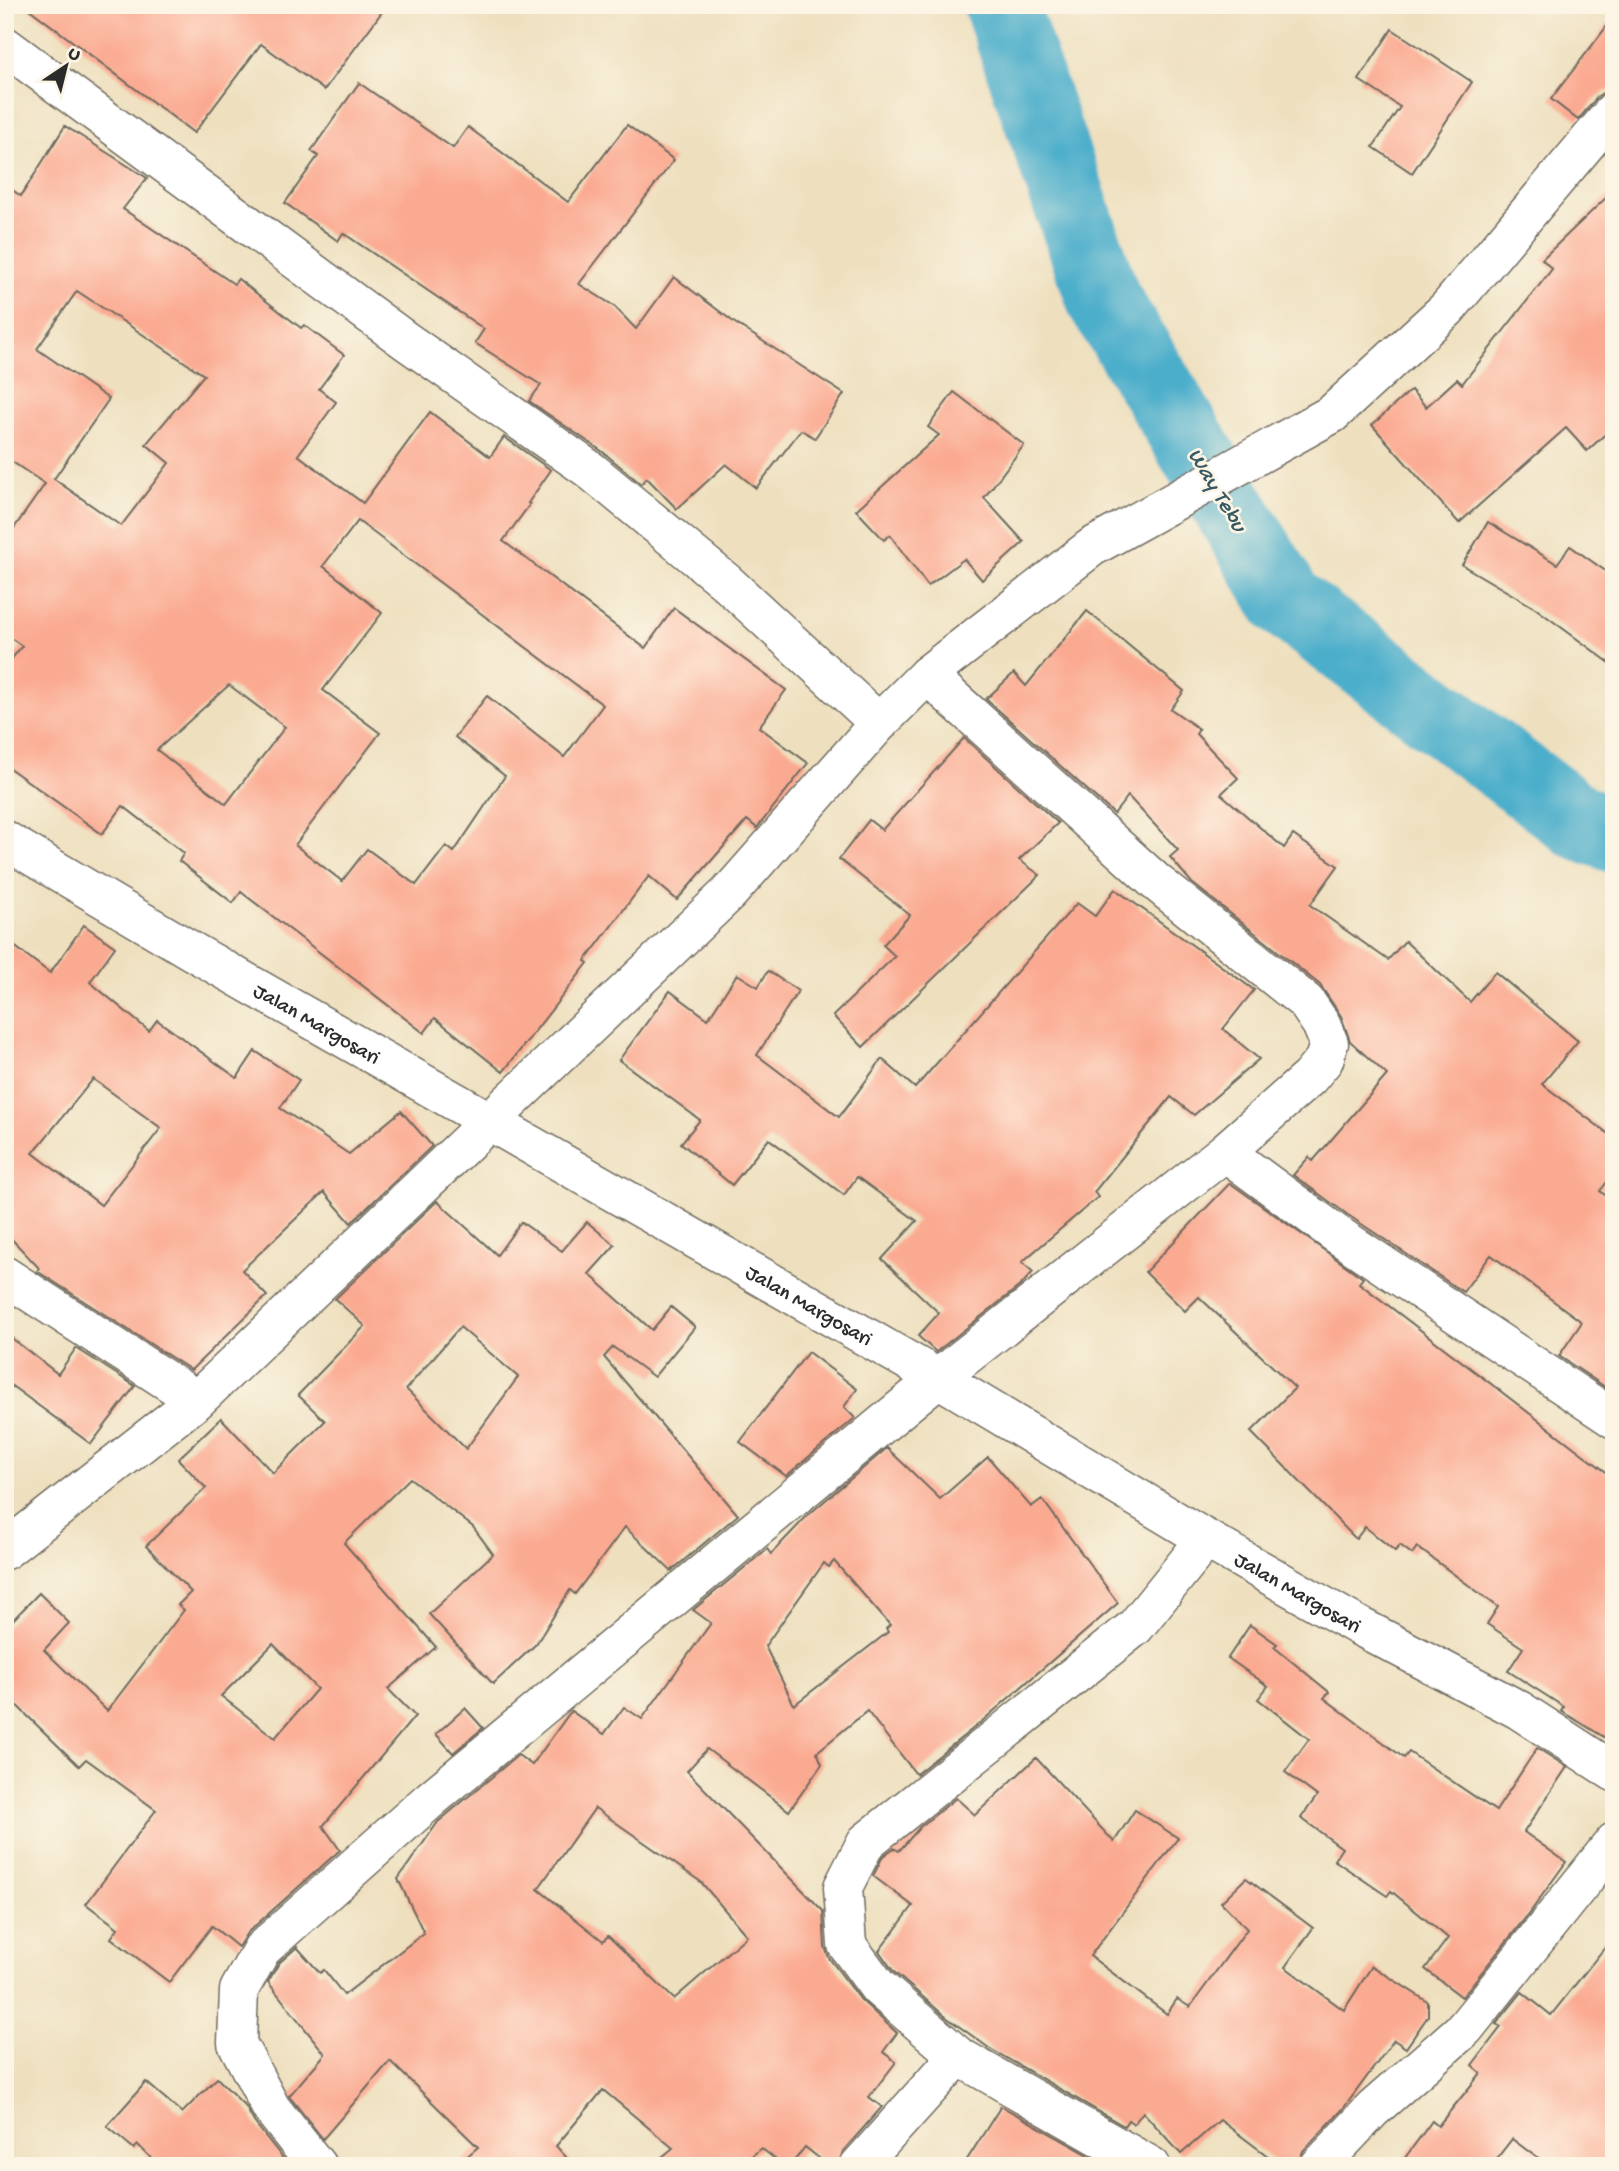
<svg xmlns="http://www.w3.org/2000/svg" width="1619" height="2171" font-family="'Gochi Hand',sans-serif">
<rect width="100%" height="100%" fill="#fcf5e5"/>
<filter id="ink" filterUnits="userSpaceOnUse"><feTurbulence type="fractalNoise" baseFrequency=".0143" numOctaves="2"/><feDisplacementMap in="SourceGraphic" scale="14" xChannelSelector="R" yChannelSelector="G"/><feConvolveMatrix kernelMatrix="1 2 1 2 8 2 1 2 1" color-interpolation-filters="sRGB"/></filter>
<filter id="wash" filterUnits="userSpaceOnUse"><feTurbulence type="fractalNoise" baseFrequency=".00686" numOctaves="4" result="noise"/><feDisplacementMap in="SourceGraphic" scale="28" xChannelSelector="R" yChannelSelector="G"/><feGaussianBlur stdDeviation="1.57" result="paint"/><feColorMatrix in="noise" values="0 0 0 0 0 0 0 0 0 0 0 0 0 0 0 0 0 1.4 0 .05"/><feComposite in="paint" operator="in"/></filter>
<g filter="url(#wash)">
<rect width="100%" height="100%" fill="#eee0bf"/>
<g fill="none" stroke-linecap="round" stroke-linejoin="round">
<path stroke="#4caecb" stroke-width="75" d="M1001,5l103,295 183,302 292,220 35,13"/>
</g>
<g id="blocks">
<g fill="#fbaa92" fill-rule="evenodd">
<path d="M24,5h363l-63,85 -63,-46 -67,89z"/>
<path d="M1614,17v73l-8,1 -8,5 -20,24 -27,-21z"/>
<path d="M1392,29l80,53 -60,91 -39,-26 27,-40 -41,-27z"/>
<path d="M359,83l94,65 15,-21 100,75 59,-77 47,35 -95,124 35,22 22,23 38,-52 61,46 109,71 -29,44 -14,-8 -45,58 -30,-24 -49,45 -30,-31 -6,6 -38,-32 -74,-51 12,-16 -66,-42 9,-14 -141,-96 -5,8 -53,-38 33,-47 -7,-5z"/>
<path d="M65,126l82,52 -24,31 111,75 4,-5 63,49 3,-3 40,30 -25,34 17,13 -38,53 65,48 67,-91 60,45 14,-20 47,33 -23,33 2,1 -27,37 142,107 29,-40 112,82 -27,37 49,36 -51,65 -10,-8 -70,80 -28,-24 -64,85 3,2 -85,109 -68,-54 -11,15 -183,-141 -8,11 -54,-42 5,-8 -61,-47 -21,28 -97,-69v-98l17,-21 -17,-12v-93l40,-57 -40,-27v-272l16,11zM77,291l127,84 -58,69 23,19 -48,63 -67,-47 55,-80 -72,-50zM358,521l245,184 -39,52 -77,-61 -32,41 50,39 -51,76 -8,-6 -30,39 -49,-36 -25,32 -47,-36 85,-112 -57,-43 59,-77 -59,-47zM229,685l56,42 -59,77 -69,-54z"/>
<path d="M1614,190v236l-27,25 -21,-23 -107,95 -87,-98 39,-35 15,17 31,-28 5,5 90,-115 -10,-10z"/>
<path d="M954,392l70,53 -40,53 40,44 -42,38 -18,-21 -36,27 -38,-51 -6,5 -28,-30 83,-75 -11,-8z"/>
<path d="M1488,522l69,42 13,-18 44,31v89l-79,-58 -73,-43z"/>
<path d="M1087,611l97,80 -13,18 28,20 -3,5 42,44 -17,16 63,54 9,-13 45,31 -28,39 78,55 17,-19 65,61 25,-30 83,69 -36,43 72,54v35l-14,18 14,11v191l-55,-37 23,-34 -91,-67 -28,37 -115,-77 -55,-40 16,-18 4,4 74,-86 -37,-34 -9,-25 -21,-31 -128,-102 -22,-26 8,-7 -50,-54 -14,18 -128,-115 28,-26 12,13z"/>
<path d="M964,738l94,85 -39,37 21,15 -177,172 -30,-31 62,-60 -12,-11 27,-30 -71,-56 30,-39 13,10z"/>
<path d="M1115,889l139,101 -31,39 36,30 -65,56 -23,-18 -77,95 4,5 -76,65 11,10 -12,13 -85,67 -18,-16 21,-23 -57,-54 35,-38 -60,-44 -13,18 -75,-56 -37,46 -51,-42 19,-23 -81,-60 51,-69 38,28 29,-45 21,13 10,-16 30,20 -41,64 82,62 43,-58 33,29 162,-185 18,13z"/>
<path d="M84,925l31,22 -25,35 59,49 8,-11 80,58 18,-27 44,29 -19,28 69,46 52,-43 31,35 -81,77 -27,-31 -82,78 25,26 -76,74 -154,-99 2,-3 -34,-36v-293l45,34zM93,1079l68,49 -60,77 -68,-52z"/>
<path d="M1230,1183l133,95 -4,5 255,195v265l-53,-32 3,-4 -56,-36 15,-23 -36,-24 11,-17 -81,-60 -5,7 -12,-9 -5,6 -30,-24 -9,12 -105,-107 44,-44 -96,-91 -14,14 -40,-39z"/>
<path d="M437,1201l60,54 24,-33 41,29 25,-29 28,23 -26,29 63,56 19,-23 24,20 -41,50 -41,-30 -9,10 134,158 -67,56 -46,-44 -50,67 -5,-4 -34,54 -43,40 -64,-70 64,-60 -20,-27 -63,-49 -66,65 92,104 -48,42 27,27 -92,110 17,24 -93,83 -9,14 -26,-21 -43,56 -58,-44 7,-10 -32,-24 70,-94 -70,-51 -7,7 -74,-72v-66l34,-35 30,30 -25,27 63,61 77,-101 -6,-5 13,-13 -45,-46 60,-58 -28,-29 43,-41 52,55 52,-52 -27,-26 67,-69 -30,-27zM460,1327l58,50 -52,72 -60,-60zM273,1644l44,45 -42,49 -54,-42z"/>
<path d="M5,1333l53,41 18,-26 59,38 -44,58 -86,-63z"/>
<path d="M808,1352l49,37 -13,18 11,11 -69,58 -46,-34z"/>
<path d="M887,1448l53,51 48,-42 43,50 11,-8 76,104 -138,120 -64,51 -49,-63 -50,41 5,12 -33,47 -82,-62 -20,22 136,140 2,36 4,11 32,42 36,33 -14,19 13,10 -27,35 13,10 -39,44 -5,15h-9l-24,-19 -15,19h-6l-23,-18 -21,18h-89l22,-18 -70,-58 -47,56 18,20h-118l22,-19 -88,-86 -67,78 -34,-43 36,-42 -57,-72 11,-19 18,-16 23,26 4,-3 20,25 80,-62 -26,-54 40,-57 80,-67 14,10 39,-54 33,23 20,-27 18,12 69,-96 -18,-13 74,-61 4,5 37,-39zM834,1561l56,64 -4,4 2,3 -94,73 -29,-59 59,-83 5,4zM595,1808l106,74 46,54 -73,63 -66,-63 -5,5 -65,-52z"/>
<path d="M1250,1625l27,19 -3,3 55,45 -5,6 80,60 5,-6 87,59 41,-63 30,19 -43,65 42,30 -35,49 -69,86 -37,-28 23,-31 -57,-47 -4,5 -53,-36 8,-12 -41,-30 16,-22 -32,-24 24,-33 -51,-40 10,-13 -40,-28z"/>
<path d="M465,1708l18,20 -30,25 -17,-19z"/>
<path d="M1036,1758l78,84 21,-32 43,28 -88,118 77,58 10,-15 13,8 57,-78 -26,-27 25,-24 67,50 -28,39 59,43 28,-44 56,36v14l-22,32 -12,-8 -51,69 -40,42 -5,15h-17l-61,-46 -39,34 -38,-42 -9,12 -6,-4 -4,6 -135,-78 -43,-31 -52,-45 -15,-21 34,-45 -40,-30 10,-20 11,-8 5,3 21,-24 36,-29 19,17z"/>
<path d="M1614,1936v230h-66l-36,-27 -21,27h-92l33,-45 6,5 43,-53 -9,-8 29,-38 -5,-3 26,-32 29,23z"/>
<path d="M217,2078l29,29 8,15 35,44h-130l-21,-21 -4,4 -27,-23 39,-44 36,31z"/>
<path d="M1001,2106l100,56 -2,4h-136z"/>
</g>
</g>
</g>
<g filter="url(#ink)">
<use href="#blocks" fill-opacity="0" stroke="#6f6a5f" stroke-width="2"/>
<g fill="none" stroke-linecap="round" stroke-linejoin="round">
<defs>
<g id="minor">
<path d="M5,46l401,295 184,129 136,112 153,141"/>
<path id="s1" d="M5,840l185,110 748,428 268,161 151,86 162,85 95,62"/>
<path d="M1225,1152l110,81 279,186"/>
<path d="M5,1276l192,124"/>
<path d="M5,1550l192,-150 532,-507 150,-170 48,-48 165,-128 240,-133 115,-105 167,-198"/>
<path d="M317,2166l-46,-58 -34,-65 2,-53 23,-41 169,-150 507,-421 287,-226 84,-74 15,-18 5,-17 -8,-19 -15,-22 -150,-120 -229,-207"/>
<path d="M859,2166l99,-110"/>
<path d="M1151,2166l-193,-110 -80,-69 -31,-42 -4,-58 23,-45 269,-215 71,-88"/>
<path d="M1319,2166l54,-57 92,-81 149,-186"/>
</g>
</defs>
<use href="#minor" stroke="#6f6a5f" stroke-width="41"/>
<use href="#minor" stroke="#fff" stroke-width="38"/>
</g>
</g>
<g text-anchor="middle" stroke-width="5" stroke-linejoin="round" paint-order="stroke">
<g font-size="21" fill="#2b2b2b" stroke="#fcf5e5">
<text dy="7" stroke="none"><textPath href="#s1" startOffset="362">Jalan Margosari</textPath></text>
<text dy="7" stroke="none"><textPath href="#s1" startOffset="929">Jalan Margosari</textPath></text>
<text dy="7" stroke="none"><textPath href="#s1" startOffset="1496">Jalan Margosari</textPath></text>
</g>
<g font-size="23" font-style="italic" fill="#375963" stroke="#fcf5e5">
<text transform="translate(1219 489) rotate(59)" y="8">Way Tebu</text>
</g>
</g>
<rect width="1619" height="2171" fill="none" stroke="#fcf5e5" stroke-width="28"/>
<g transform="translate(66 66) rotate(35)" stroke="#fcf5e5" stroke-width="5" paint-order="stroke">
<path d="M0-5L12 26L0 18L-12 26Z" fill="#2b2b2b"/>
<text y="-10" font-size="19" font-weight="bold" text-anchor="middle" fill="#2b2b2b">U</text>
</g>
</svg>
